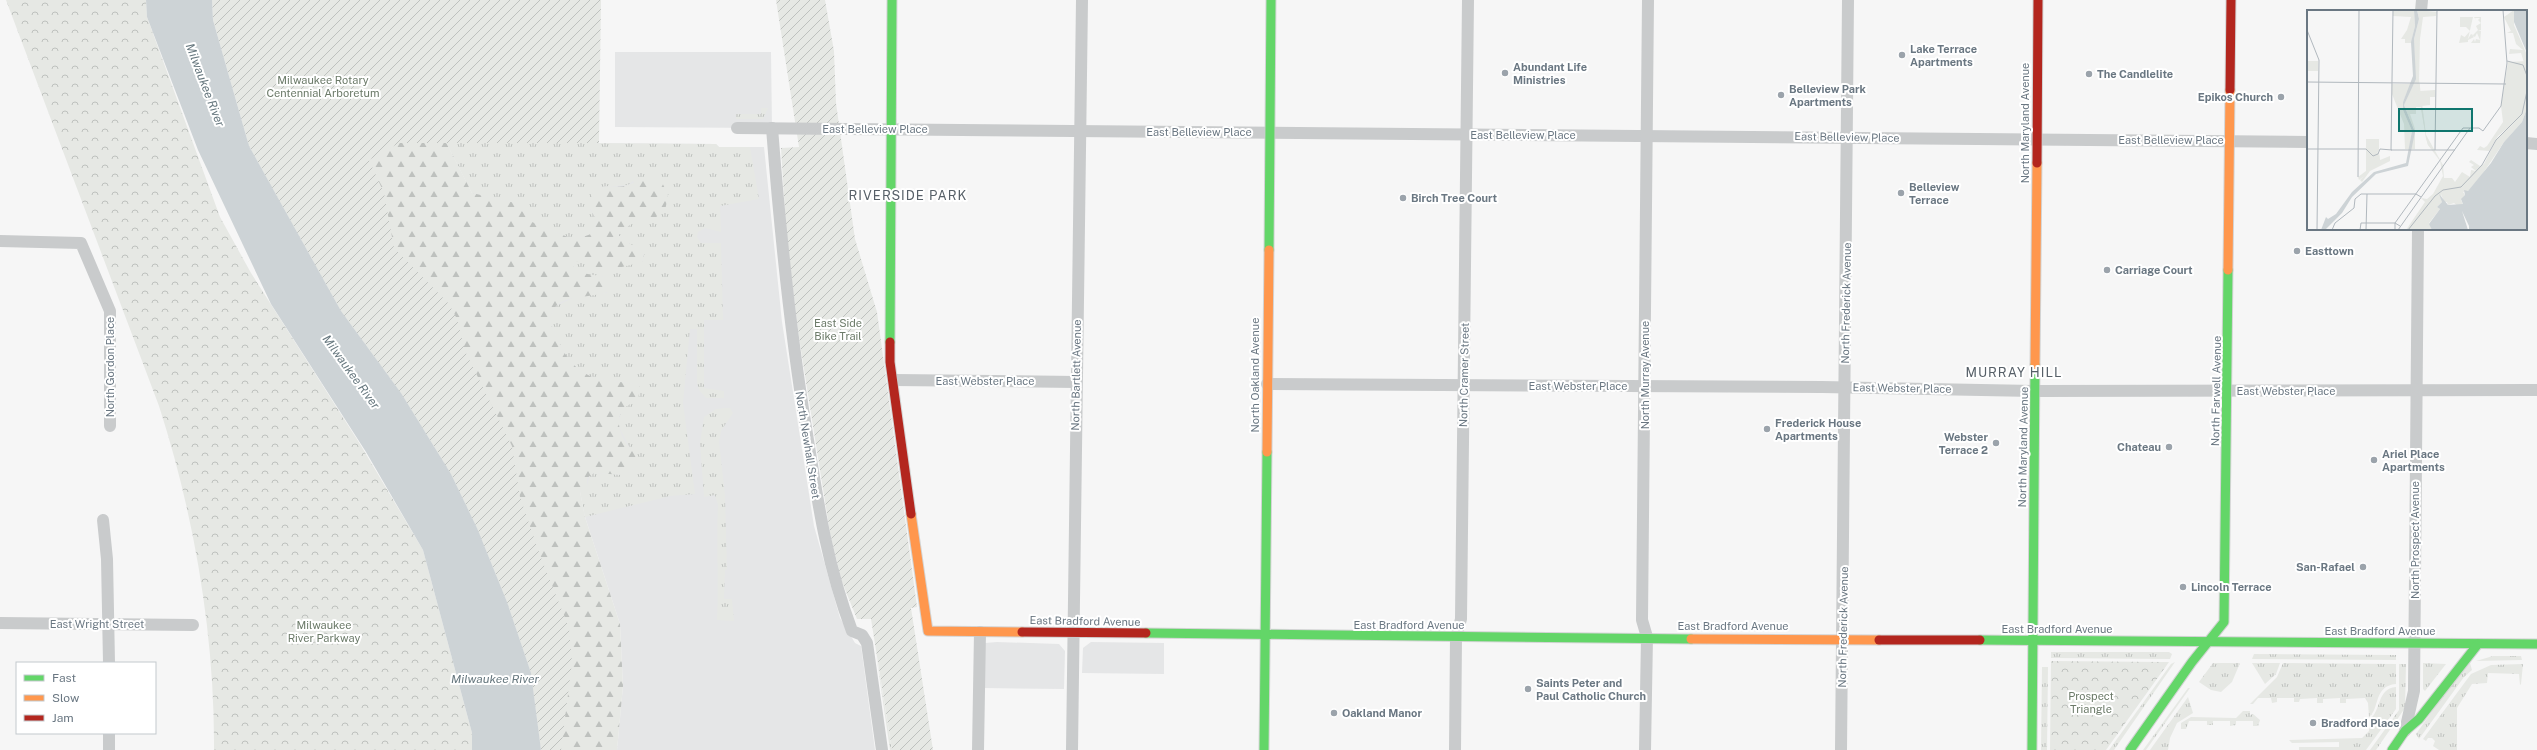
<svg xmlns="http://www.w3.org/2000/svg" width="2537" height="750" font-family="'Public Sans',sans-serif">
<defs>
<pattern id="grass-tufts" width="24" height="20" patternUnits="userSpaceOnUse"><rect width="24" height="20" fill="#e6e8e4"/><path d="M3 7l-1-3M5 7V3M7 7l1-3M15 17l-1-3M17 17v-4M19 17l1-3" fill="none" stroke="#bec1be"/></pattern>
<pattern id="forest-firs" width="22" height="20" patternUnits="userSpaceOnUse"><rect width="22" height="20" fill="#e6e8e4"/><path d="M5 1l3.5 6h-7zM16 11l3.5 6h-7z" fill="#bec1be"/></pattern>
<pattern id="park-crowns" width="20" height="18" patternUnits="userSpaceOnUse"><rect width="20" height="18" fill="#e6e8e4"/><path d="M2 6a3 3 0 1 1 6 0M12 15a3 3 0 1 1 6 0" fill="none" stroke="#bec1be"/></pattern>
<pattern id="garden-furrows" width="10" height="10" patternUnits="userSpaceOnUse"><rect width="10" height="10" fill="#e6e8e4"/><path d="M-1 1l2-2M0 10L10 0M9 11l2-2" fill="none" stroke="#bec1be"/></pattern>
</defs>
<rect width="100%" height="100%" fill="#f6f6f6"/>
<g fill="#e5e6e7">
<path d="M615,52h156l1,76 -157,-1z"/>
<path d="M446,142l270,2 3,3h45l18,175 32,204 26,92 15,25 6,3 14,104h-258l6,-64 -3,-62 -35,-107 -30,-162z"/>
<path d="M997,642l62,2 6,7 -1,38 -80,-1 1,-45z"/>
<path d="M1091,642l73,1v31l-82,-1 1,-25z"/>
</g>
<g fill="url(#grass-tufts)">
<path d="M761,108h7l-5,11h-27v-5h25z"/>
<path d="M446,142l270,2 3,3h31l9,52 -39,7 1,26 -16,-4 -7,4 -1,5 4,6h20l2,77h-19v68l20,3v7h-18l-7,-8 -2,-8v-53h-7l-7,74 12,91 -25,2 -85,21 -5,-26 7,-5 3,-12 4,-1 31,2 12,-9 -7,-18 -11,-21v-7l2,-9 19,-26c-13,-3 -27,-3 -40,-6 -30,-6 -42,-35 -51,-61l7,-12 23,-11 28,-2 -4,-17c-12,1 -23,-2 -30,-10l2,-5 67,1 2,-8 -26,-19 17,-15 21,-3 -23,-36 -5,4 -28,2 -10,23 8,10 -7,14 -11,4h-10l-38,-16 -17,-19 -43,-10z"/>
<path d="M726,408h4l3,5 -12,18 -2,11 6,53 2,74 -2,1 -1,29h8l2,22 -17,-1c2,-39 -1,-76 1,-115l-3,-10 -11,2 -4,-54 4,-26 12,-8z"/>
<path d="M875,647l17,103h-2z"/>
<path d="M2051,652h118l3,2 -2,5 -119,-1z"/>
<path d="M2254,654l142,1v5l-144,-1z"/>
<path d="M2493,656h28l1,4 -46,1z"/>
<path d="M2175,662l-61,88h-5l62,-86z"/>
<path d="M2213,663h27l-8,19 -11,10 -10,-2 -12,-8z"/>
<path d="M2252,663h28l-4,11 -11,10z"/>
<path d="M2283,663l113,1v20c-23,2 -16,25 -27,33l-1,-14 -3,-5 -19,1v4h-6v-5l-17,1v4h-6v-5l-17,1 -1,3h-5v-4h-17v4l-5,1 -1,-5h-13l-5,6h-3l27,-27z"/>
<path d="M2423,663l23,1 -21,27 -2,-2z"/>
<path d="M2470,663l2,7 -8,7 -45,62 -3,-5 34,-48z"/>
<path d="M2399,664h7l-1,44 -29,42h-6l29,-40z"/>
<path d="M2523,664l-2,20 -1,1 -1,-11 -31,-1 -1,10 -15,1 -15,24v42h-18l-6,-4 2,-5 -3,-3h-4l-2,3 -3,-2 48,-65 20,-9z"/>
<path d="M2042,667h6l-1,83h-6z"/>
<path d="M2396,687v22l-30,41h-67v-3h40v-5l-47,1 -3,-3 73,-2 7,-7v-11c13,-9 7,-31 27,-33z"/>
<path d="M2188,688h2l-44,62h-3z"/>
<path d="M2188,697l5,16 -16,10 -7,15 -2,12h-18z"/>
<path d="M2243,711h7v4l3,-1 7,6 -2,6h-5v-5h-17v4l-6,1v-5h-17v4h-6v-4h-18l-3,8h-5v-6l10,-6 45,1z"/>
</g>
<path fill="url(#forest-firs)" d="M212,0l187,143 47,-1 26,51 43,10 17,19 38,16h10l11,-4 7,-14c-6,-7 -12,-16 -7,-25 7,-14 25,-5 37,-10 11,-4 19,-9 32,-7l8,17 -3,16 -9,6 -21,3 -17,15 26,19 -2,8 -40,10 -13,-4 -4,-6 -10,-1 -2,5c12,13 28,6 41,15l1,5c-9,14 -43,6 -58,19 -3,3 -6,10 -8,13 9,26 21,55 51,61 13,3 27,3 40,6l-2,16c-23,6 -23,24 -12,42 4,7 11,9 14,17l-3,6 -12,9 -31,-2 -7,5v8l-7,5 5,26 35,107 3,62 -6,64h-76l-10,-77 -24,-71 -30,-74 -26,-54 -50,-81 -60,-82 -92,-165z"/>
<g fill="url(#park-crowns)">
<path d="M6,0h140l1,17 73,200 31,56 109,171 63,106 49,183v17h-258c1,-114 -20,-236 -55,-344z"/>
<path d="M2051,661l112,1h6l-63,88h-56z"/>
</g>
<g fill="url(#garden-furrows)">
<path d="M212,0h389l-2,143h-200l-30,17 15,33 10,55 55,56 8,15 8,32 47,95 8,51 20,58 29,73 3,34 -11,88h-20l-10,-77 -24,-71 -30,-74 -26,-54 -50,-81 -60,-82 -92,-165 -36,-126z"/>
<path d="M776,0h49l9,51 2,52 19,136 22,73 40,295 -6,1 22,142h-41l-21,-131h-14l-15,-37 -12,-49 -30,-189 -13,-100 -6,-96 18,-1z"/>
</g>
<path fill="#cdd3d6" d="M146,0h66l1,20 36,126 92,165 60,82 50,81 26,54 30,74 24,71 10,77h-69v-17l-49,-183 -57,-98 -95,-148 -73,-154 -51,-133z"/>
<g fill="none" stroke-linecap="round" stroke-linejoin="round">
<defs>
<g id="fast">
<path d="M1269,250l2,-250"/>
<path d="M890,342l2,-342"/>
<path d="M1146,633l545,6"/>
<path d="M1980,640l557,4"/>
<path d="M1264,750l3,-298"/>
<path d="M2032,750l3,-385"/>
<path d="M2130,750l62,-88 32,-40 4,-352"/>
<path d="M2392,750l13,-19 14,-12 59,-75"/>
</g>
<g id="slow">
<path d="M2228,270l2,-180"/>
<path d="M2035,365l2,-202"/>
<path d="M1267,452l2,-202"/>
<path d="M911,514l17,117 94,1"/>
<path d="M1691,639l188,1"/>
</g>
<g id="jam">
<path d="M2230,90l1,-90"/>
<path d="M2037,163l1,-163"/>
<path d="M890,342v20l21,152"/>
<path d="M1022,632l124,1"/>
<path d="M1879,640h101"/>
</g>
</defs>
<use href="#fast" stroke="#d3d4d4" stroke-width="11"/>
<use href="#slow" stroke="#d3d4d4" stroke-width="11"/>
<use href="#jam" stroke="#d3d4d4" stroke-width="11"/>
<g stroke="#c9cbcc" stroke-width="12">
<path d="M2421,11l1,-11"/>
<path d="M737,128l1571,14"/>
<path d="M772,128c8,103 18,204 35,306 11,70 20,131 45,197l10,4 5,8 15,107"/>
<path d="M2526,143l11,1"/>
<path d="M0,241l81,2 29,68v115"/>
<path d="M894,380l182,2"/>
<path d="M1267,384l555,3 214,4 501,-1"/>
<path d="M103,520l4,39 2,104"/>
<path d="M0,623l193,2"/>
<path d="M2405,731l9,-40 4,-462"/>
<path d="M109,750v-17"/>
<path d="M978,750l2,-118"/>
<path d="M1072,750l10,-750"/>
<path d="M1455,750l1,-113 5,-18 7,-619"/>
<path d="M1645,750l2,-113 -5,-17 6,-620"/>
<path d="M1841,750l7,-750"/>
</g>
<use href="#fast" stroke="#63d668" stroke-width="9"/>
<use href="#slow" stroke="#ff974d" stroke-width="9"/>
<use href="#jam" stroke="#b3261e" stroke-width="9"/>
</g>
<g fill="#9ba3ab" stroke="#fff" stroke-width="1.5">
<circle cx="1902" cy="55" r="4"/>
<circle cx="1505" cy="73" r="4"/>
<circle cx="2089" cy="74" r="4"/>
<circle cx="1781" cy="95" r="4"/>
<circle cx="2281" cy="97" r="4"/>
<circle cx="1901" cy="193" r="4"/>
<circle cx="1403" cy="198" r="4"/>
<circle cx="2297" cy="251" r="4"/>
<circle cx="2107" cy="270" r="4"/>
<circle cx="1767" cy="429" r="4"/>
<circle cx="1996" cy="443" r="4"/>
<circle cx="2169" cy="447" r="4"/>
<circle cx="2374" cy="460" r="4"/>
<circle cx="2363" cy="567" r="4"/>
<circle cx="2183" cy="587" r="4"/>
<circle cx="1528" cy="689" r="4"/>
<circle cx="1334" cy="713" r="4"/>
<circle cx="2313" cy="723" r="4"/>
</g>
<g text-anchor="middle" stroke-width="4" stroke-linejoin="round" paint-order="stroke">
<g font-size="11" font-weight="bold" fill="#6a7782" stroke="#fff" text-anchor="start">
<text x="1910" y="53">Lake Terrace<tspan x="1910" dy="13">Apartments</tspan></text>
<text x="1513" y="71">Abundant Life<tspan x="1513" dy="13">Ministries</tspan></text>
<text x="2097" y="78">The Candlelite</text>
<text x="1789" y="93">Belleview Park<tspan x="1789" dy="13">Apartments</tspan></text>
<text x="2273" y="101" text-anchor="end">Epikos Church</text>
<text x="1909" y="191">Belleview<tspan x="1909" dy="13">Terrace</tspan></text>
<text x="1411" y="202">Birch Tree Court</text>
<text x="2305" y="255">Easttown</text>
<text x="2115" y="274">Carriage Court</text>
<text x="1775" y="427">Frederick House<tspan x="1775" dy="13">Apartments</tspan></text>
<text x="1988" y="441" text-anchor="end">Webster<tspan x="1988" dy="13">Terrace 2</tspan></text>
<text x="2161" y="451" text-anchor="end">Chateau</text>
<text x="2382" y="458">Ariel Place<tspan x="2382" dy="13">Apartments</tspan></text>
<text x="2355" y="571" text-anchor="end">San-Rafael</text>
<text x="2191" y="591">Lincoln Terrace</text>
<text x="1536" y="687">Saints Peter and<tspan x="1536" dy="13">Paul Catholic Church</tspan></text>
<text x="1342" y="717">Oakland Manor</text>
<text x="2321" y="727">Bradford Place</text>
</g>
<g font-size="11" fill="#6b7a68" stroke="#fff">
<text x="323" y="84">Milwaukee Rotary<tspan x="323" dy="13">Centennial Arboretum</tspan></text>
<text x="838" y="327">East Side<tspan x="838" dy="13">Bike Trail</tspan></text>
<text x="324" y="629">Milwaukee<tspan x="324" dy="13">River Parkway</tspan></text>
<text x="2091" y="700">Prospect<tspan x="2091" dy="13">Triangle</tspan></text>
</g>
<g font-size="11" fill="#6a7782" stroke="#fff">
<text transform="translate(2025 123) rotate(-90)" y="4">North Maryland Avenue</text>
<text x="875" y="133">East Belleview Place</text>
<text x="1199" y="136">East Belleview Place</text>
<text x="1523" y="139">East Belleview Place</text>
<text transform="translate(1847 137) rotate(1)" y="4">East Belleview Place</text>
<text x="2171" y="144">East Belleview Place</text>
<text transform="translate(1846 303) rotate(-89)" y="4">North Frederick Avenue</text>
<text transform="translate(110 367) rotate(-90)" y="4">North Gordon Place</text>
<text transform="translate(1076 375) rotate(-89)" y="4">North Bartlett Avenue</text>
<text transform="translate(1255 375) rotate(-90)" y="4">North Oakland Avenue</text>
<text transform="translate(1464 375) rotate(-89)" y="4">North Cramer Street</text>
<text transform="translate(1645 375) rotate(-90)" y="4">North Murray Avenue</text>
<text x="985" y="385">East Webster Place</text>
<text x="1578" y="390">East Webster Place</text>
<text transform="translate(1902 388) rotate(1)" y="4">East Webster Place</text>
<text transform="translate(2216 391) rotate(-89)" y="4">North Farwell Avenue</text>
<text x="2286" y="395">East Webster Place</text>
<text transform="translate(808 445) rotate(81)" y="4">North Newhall Street</text>
<text transform="translate(2023 447) rotate(-89)" y="4">North Maryland Avenue</text>
<text transform="translate(2415 540) rotate(-90)" y="4">North Prospect Avenue</text>
<text transform="translate(1085 621) rotate(1)" y="4">East Bradford Avenue</text>
<text x="97" y="628">East Wright Street</text>
<text x="1409" y="629">East Bradford Avenue</text>
<text x="1733" y="630">East Bradford Avenue</text>
<text transform="translate(1843 627) rotate(-89)" y="4">North Frederick Avenue</text>
<text x="2057" y="633">East Bradford Avenue</text>
<text x="2380" y="635">East Bradford Avenue</text>
</g>
<g font-size="12" font-style="italic" fill="#66777e" stroke="#fff">
<text transform="translate(205 85) rotate(69)" y="4">Milwaukee River</text>
<text transform="translate(351 372) rotate(54)" y="4">Milwaukee River</text>
<text x="495" y="683">Milwaukee River</text>
</g>
<g font-size="13" letter-spacing="1" fill="#576068" stroke="#fff">
<text x="908" y="200">RIVERSIDE PARK</text>
<text x="2014" y="377">MURRAY HILL</text>
</g>
</g>
<g transform="translate(2307 10)">
<rect width="220" height="220" fill="#f6f6f6"/>
<path d="M167,7h7v13h-3l3,1 -1,12h-9l3,-4 1,3 1,-3 4,1 -3,-7 -2,4 -3,-2 2,2 -6,3v2l-9,1 2,-8 7,4 3,-5 2,1 5,-5 -2,-4 5,-3 -3,-3 2,-2h-5l1,2zM59,140l13,3 1,7 10,-4v5l-20,10 -8,11 -2,-2 4,-4 -5,4 -1,-3 8,-6z" fill="#e6e8e4"/>
<path d="M207,0v15l13,30v17l-6,-19 -12,1 1,-5 13,1 -7,-6 -3,-11h-6l4,-2 -7,-14zM153,7h13l-5,22 -4,-1 6,-7 -4,-4h-6z" fill="#e6e8e4"/>
<path d="M86,0h21l1,16 -4,17h-6v-4h-4l6,-9 4,-13 -18,-1zM110,0l20,2 -1,4 -13,1 -3,22 -1,43 -4,-1 -1,-42 5,-20zM0,51h11v10h-11zM220,51v47l-5,14 -18,20 -25,37 -11,12 -5,1 2,3 -4,5 12,26v4l-10,-25h-4v4l-1,2v-5l-4,-3 -6,2 -1,-3h-3l-3,-8 1,8 -5,5 3,2 -11,14 3,7h-24l16,-26 -16,26h-2l19,-28 -4,-4 6,1 6,-5 10,-18 -3,-15 -12,-16 -2,-7 -6,-35 -16,2 10,-21h6v7l15,-1v7h-5v8l-8,1 4,29 17,30 1,13h8l3,4 7,-10 8,5 1,-7 5,1 -5,-4 3,-2 -5,-3 2,-2 9,6 4,-2 12,-24 20,-19 -18,15 -9,15 -12,-1 3,-4 4,2 3,-2 16,-24 -2,-16 7,-44zM85,74h19l-8,18v8l9,21 -3,18h-4l-1,-25 -12,-30zM59,129h13v12l-5,5 -8,-7zM59,140l4,5 9,-2 1,9 -13,9z" fill="#e6e8e4"/>
<path d="M108,69h4l7,56 7,14 -5,-4 -2,-7 -5,-31h-5v7h-6l5,15v20h-5l4,-20 -10,-24z" fill="#e6e8e4"/>
<path d="M107,0h3l2,9 -5,20 2,40 -12,26 11,27 -7,34 -32,8 -24,23 -10,16 -17,17h-4l5,-13 2,2 8,-5 16,-22 22,-20 32,-9 6,-32 -9,-21v-8l10,-26 -2,-34 4,-16zM207,0h13v43l-13,-31zM220,98v122h-58v-4l-7,-15 6,19h-36l-3,-6 11,-15 -3,-2 5,-5 -3,-8 9,11 15,-1 -2,-5 4,-4 -1,-5 4,1 23,-28 13,-21 18,-20z" fill="#cdd3d6"/>
<path fill="none" stroke="#b1b8be" stroke-width="1" d="M0,20l12,30 -2,170M200,51l16,4 4,11M0,72l199,2M0,139h59l7,7 5,-2 2,-5M73,139l12,1M84,140l2,-140M84,140h64M128,140l2,-140M51,167l1,-167M25,220l3,-7 19,-15 1,-9 6,-5h55l5,3M53,220l1,-7h34l5,3M59,220l1,-36M88,220v-7l68,-95h16l4,3 18,-25 6,-43 -4,-53M91,220l72,-102M101,220l27,-34 8,-6 18,-3 21,-22 14,-25 26,-26 5,-23"/>
<path fill="#0f766e" fill-opacity="0.15" stroke="#0f766e" stroke-width="2" d="M92,99h73v22h-73z"/>
<rect width="220" height="220" fill="none" stroke="#6a7782" stroke-width="2"/>
</g>
<rect x="16" y="662" width="140" height="72" fill="#ffffff" stroke="#c3c9cd"/>
<rect x="24" y="675" width="20" height="6" fill="#63d668" stroke="#c3c9cd"/>
<text x="52" y="682" font-size="12" fill="#6a7782">Fast</text>
<rect x="24" y="695" width="20" height="6" fill="#ff974d" stroke="#c3c9cd"/>
<text x="52" y="702" font-size="12" fill="#6a7782">Slow</text>
<rect x="24" y="715" width="20" height="6" fill="#b3261e" stroke="#c3c9cd"/>
<text x="52" y="722" font-size="12" fill="#6a7782">Jam</text>
</svg>
